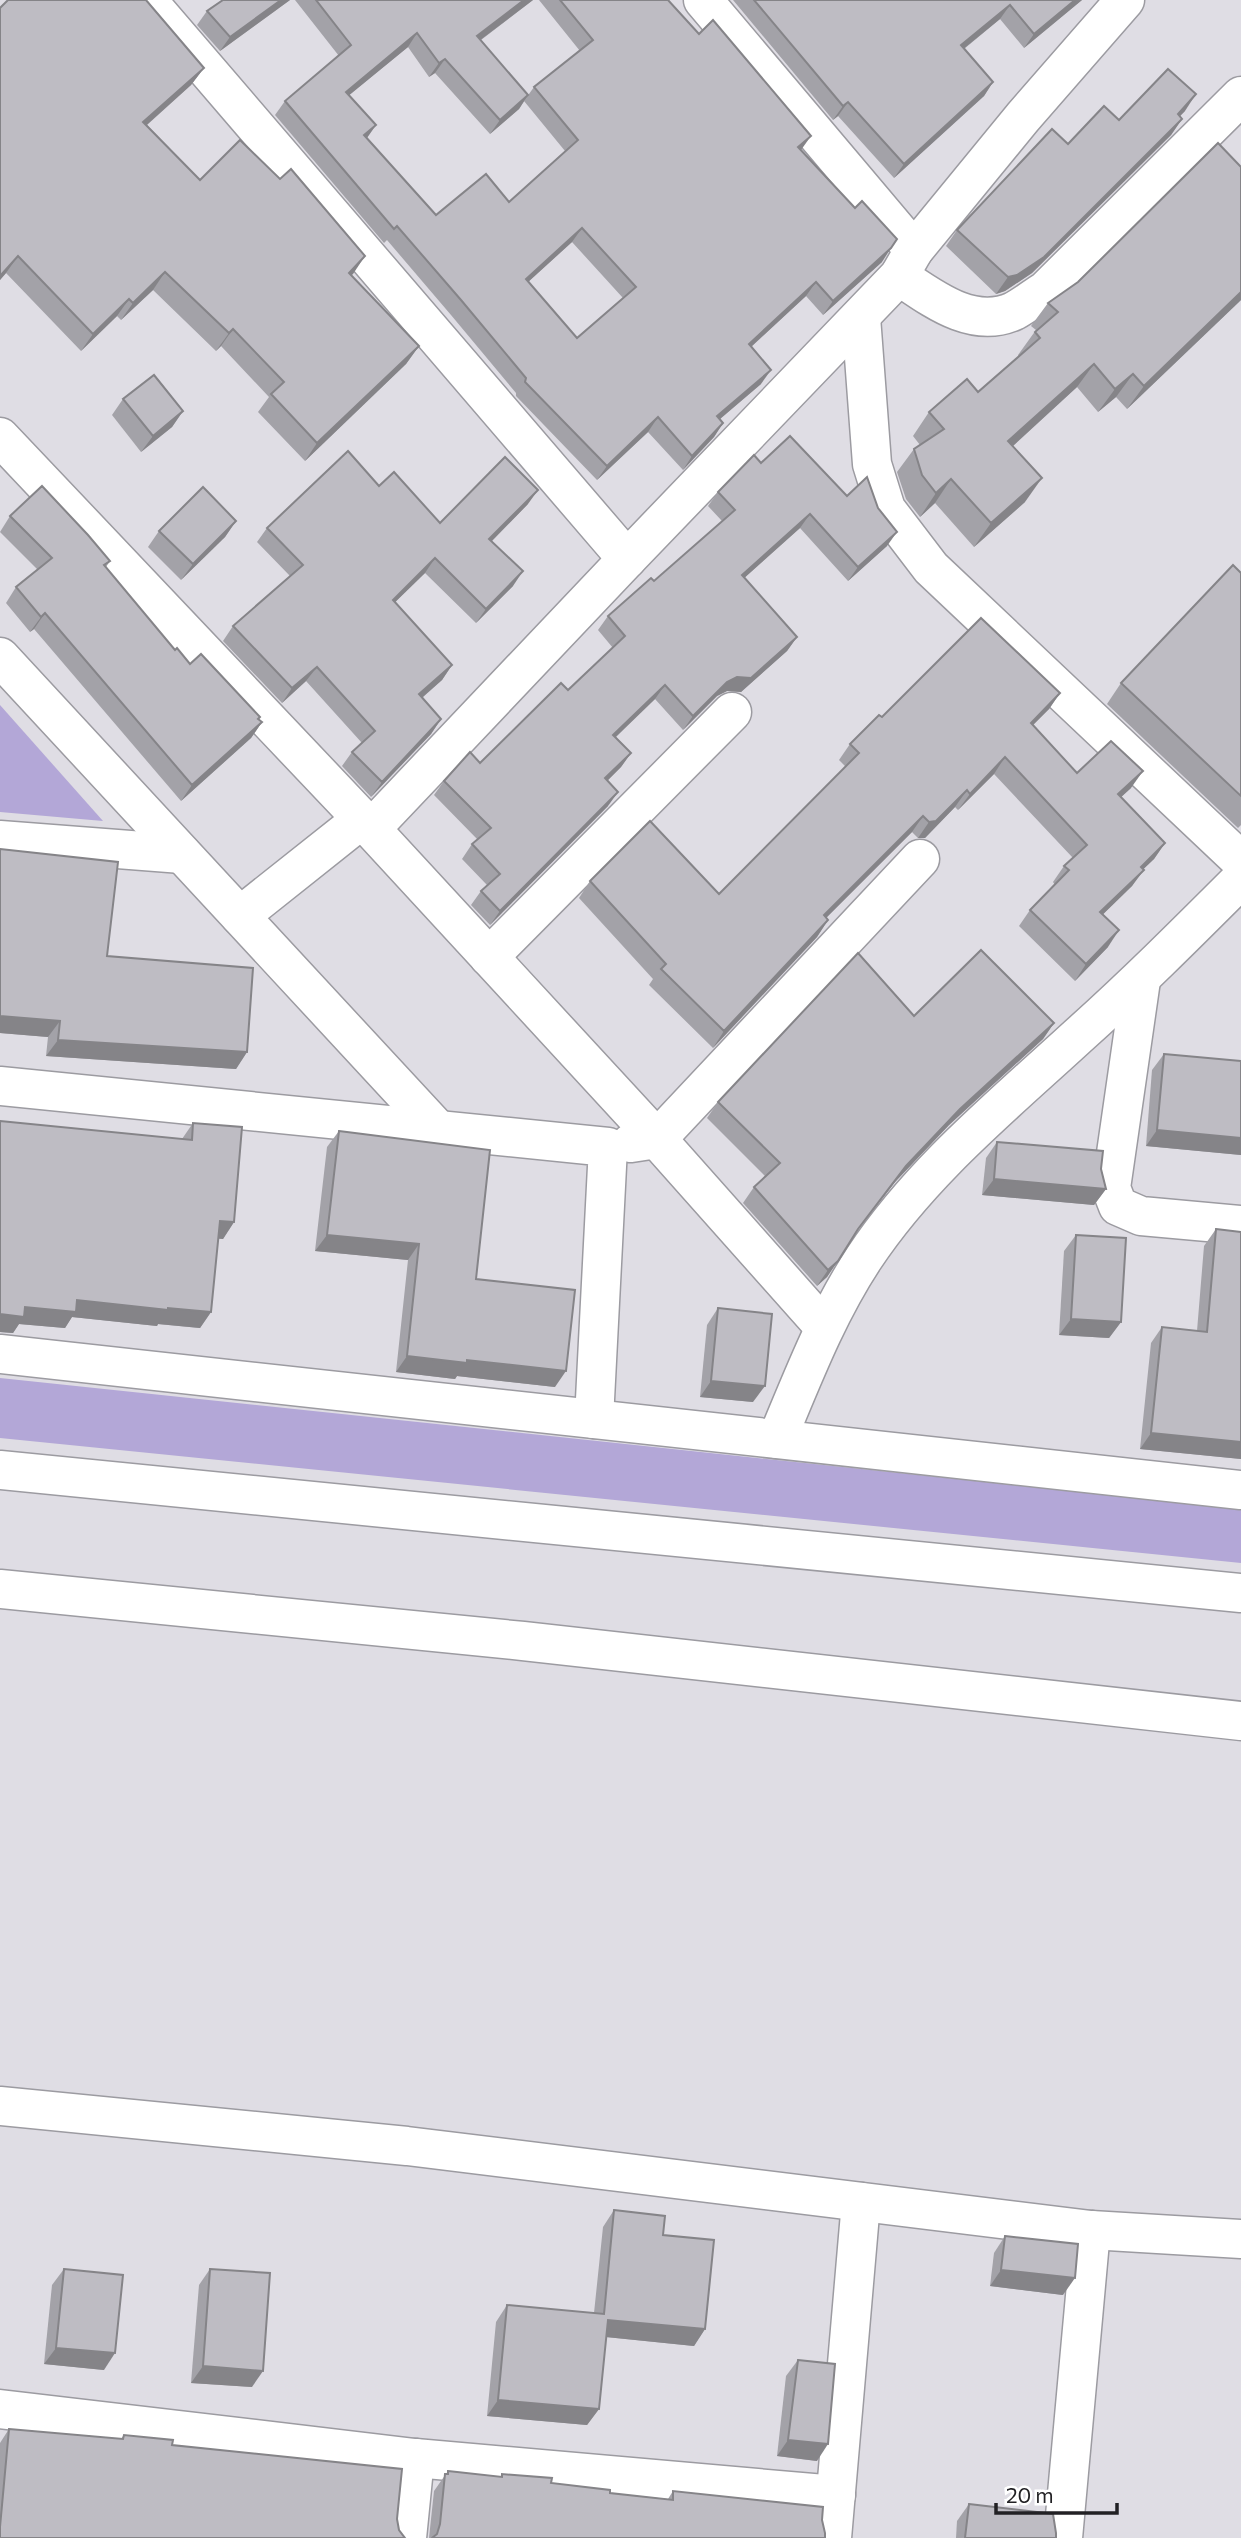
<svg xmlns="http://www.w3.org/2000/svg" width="1241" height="2538" font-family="Commissioner,sans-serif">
<rect width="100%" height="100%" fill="#dfdde4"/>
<g fill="#b3a7d7">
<path d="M0,705l103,116 -103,-9z"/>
<path d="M0,1378l1241,131v54l-1241,-125z"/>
</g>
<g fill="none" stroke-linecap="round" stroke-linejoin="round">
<defs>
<g id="minor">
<path d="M147,0l480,559"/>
<path d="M703,0l211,250"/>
<path d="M899,276c33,22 73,54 115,35 11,-6 21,-14 32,-21l195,-194"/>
<path d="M861,317l11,147 14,45 45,59 310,293"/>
<path d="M0,437l362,382 295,320 167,188"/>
<path d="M0,657l440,475"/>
<path d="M371,829l256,-270 272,-283 15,-26 109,-133 102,-117"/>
<path d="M0,840l182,14"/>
<path d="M240,916l122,-97"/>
<path d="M489,957l243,-245"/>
<path d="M1141,980l-30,208 7,18 23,10 100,9"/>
<path d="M0,1086l608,61 -14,272"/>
<path d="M631,1143l26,-4 263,-280"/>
<path d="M0,1354l1241,136"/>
<path d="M777,1439c26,-62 50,-125 87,-181 57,-86 138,-152 213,-221 57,-51 110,-104 164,-158"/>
<path d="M0,2106l407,40 684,84 150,9"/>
<path d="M0,2409l415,49 421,37"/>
<path d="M407,2538l8,-80"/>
<path d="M832,2538l29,-336"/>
<path d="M1063,2538l28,-308"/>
</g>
<g id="tertiary">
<path d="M0,1470l1241,123"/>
<path d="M0,1589l523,52 718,80"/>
</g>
</defs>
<use href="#minor" stroke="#9c9ba1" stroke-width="41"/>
<use href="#tertiary" stroke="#9c9ba1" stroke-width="41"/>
<use href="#minor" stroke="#fff" stroke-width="38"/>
<use href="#tertiary" stroke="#fff" stroke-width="38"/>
</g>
<g fill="#a3a2a8" fill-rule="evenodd">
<path d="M290,0l-70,51 -23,-26 10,-14z"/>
<path d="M295,0h238l-52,40 47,55 -9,14 -29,25 -55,-61 -6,4 -21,-30 -59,48 27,30 -9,13 69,77 73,-13 56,-51 -41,-50 10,-14 46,-36 -41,-51h129l133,150 81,112 -59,53 -17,-19 -55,51 10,37 -41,35 3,4 -9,14 -31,33 -35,-38 -51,48 -81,-84v-3l-65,-78 -64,-75 -3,3 -109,-128 10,-14 54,-45zM572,242l51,56 -46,40 -49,-56z"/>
<path d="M733,0h349l-58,48 -24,-29 -36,30 29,33 -9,14 -90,82 -56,-62 -5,4z"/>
<path d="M0,8l204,60 -13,17 -44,40 53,55 80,-1 85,77 -14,19 68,71 -13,18 -101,97 -47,-49 11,-15 -48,-51 -5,5 -63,-61 -32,30 -4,-4 -36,35 -75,-78 -6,7z"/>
<path d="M1185,111l-5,5 2,3 -11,16 -139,138 -27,18 -9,3 -50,-48 11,-16 111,-86 51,-24z"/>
<path d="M1241,167v133l-114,109 -11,-12 -18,15 -21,-25 -64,59 12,56 -51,45 -39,-44 -15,14 -14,-18 -9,-27 17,-23 6,-4 -7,-9 16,-24 49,-20 41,-35 -1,-2 18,-25 -5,-4 17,-23z"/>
<path d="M123,399l60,12 -11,16 -31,25 -29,-37z"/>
<path d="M761,463l126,83 -39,35 -48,-53 -56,50 53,59 -10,14 -46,41 -14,-1 -10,5 -34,34 -28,-31 -39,38 15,16 -10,14 -14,14 1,25 -118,119 -19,-20 10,-14 6,-6 -25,-26 10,-15 6,-4 -44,-45 10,-14 36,-18 88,-73 45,-42 -15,-18 10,-14 46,-35 68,-60 -14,-15 10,-14z"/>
<path d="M379,486l61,37 88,-19 -36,37 21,45 -37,37 -51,-50 -30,29 57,63 -10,15 -20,18 19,21 -10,15 -60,63 -29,-31 10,-14 10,-9 -56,-62 -24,22 -59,-62 10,-15 57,-50 -33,-34 10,-14z"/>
<path d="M10,516l100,45 -4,6 69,83 15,14 70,53 -1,2 3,3 -11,16 -70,63 -147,-172 -4,3 -24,-29 10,-16 22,-17 -38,-38z"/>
<path d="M236,521l-11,16 -44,43 -33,-33 11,-16z"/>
<path d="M1241,573v252l-3,3 -131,-124 14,-21z"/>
<path d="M1060,693l-11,16 -16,16 44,48 54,15 -10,9 44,46 -11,16 -11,10 -11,17 -29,28 5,33 -33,34 -56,-55 11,-16 25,-25 -2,-3 11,-16 9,-8 -79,-84 -36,36 -3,-3 -30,31h-7l-6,-6 -86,86 2,2 -11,17 -104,111 -64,-63 4,-6 -74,-81 11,-17 129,13 127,-127 -7,-7 11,-16 32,-27z"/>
<path d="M107,956l140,96 -11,17 -190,-13 2,-19 -48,-4z"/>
<path d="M914,1016l140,7 -11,16 -94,86 -54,57 -42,54 -26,41 -10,9 -74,-83 11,-16 11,-11 -58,-58 11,-16z"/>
<path d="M1164,1054l77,7v94l-95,-9 6,-76z"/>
<path d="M0,1121l182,18 11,-16 41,99 -11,17 -5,-1 -7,74 -11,16 -42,-4 -1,2 -85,-9 -7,11 -46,-4 -6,9 -13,-1z"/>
<path d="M339,1131l137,148 79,108 -98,-11 -2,3 -59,-7 12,-112 -93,-9 12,-104z"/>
<path d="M997,1142l104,27 5,20 -12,16 -112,-10 4,-37z"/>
<path d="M1216,1229l25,230 -101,-10 11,-106 11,-16 35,4 7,-85z"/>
<path d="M1076,1235l45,87 -12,16 -50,-3 5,-84z"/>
<path d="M718,1308l35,94 -53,-5 7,-72z"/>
<path d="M614,2210l49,25 42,94 -11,17 -88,-9 -7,72 -12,16 -100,-9 9,-94 11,-17 87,8 9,-86z"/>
<path d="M1005,2236l58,59 -73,-9 4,-33z"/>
<path d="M64,2269l40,101 -60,-6 8,-79z"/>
<path d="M210,2269l42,118 -61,-4 8,-98z"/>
<path d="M798,2360l19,101 -40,-5 9,-80z"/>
<path d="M9,2429l112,10 3,-4 48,10 225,74 2,11 -399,8v-95z"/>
<path d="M448,2471l52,6 2,-3 108,19 58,6 5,-8 149,29 3,18h-396l5,-47z"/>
<path d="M969,2504l87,34h-100l1,-17z"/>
</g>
<g fill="#858488">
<path d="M281,0h9l-70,51 10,-14z"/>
<path d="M524,0h9l-66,50 10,-14z"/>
<path d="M1075,0h7l-58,48 10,-14z"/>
<path d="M1010,5l-10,14 -49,40 10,-14z"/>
<path d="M417,33l-9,14 -72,59 10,-14z"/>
<path d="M445,59l-10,14 -6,4 10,-14z"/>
<path d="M204,68l-13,17 -60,54 12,-17z"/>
<path d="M993,82l-9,14 -90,82 10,-14z"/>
<path d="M1196,94l-11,17 -19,19 12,-16z"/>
<path d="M528,95l-9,14 -29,25 10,-14z"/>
<path d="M848,102l-10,14 -5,4 10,-14z"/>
<path d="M1182,119l-11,16 -139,138 -27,18 -9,3 12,-17z"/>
<path d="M376,125l-10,14 -2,-4z"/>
<path d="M811,136l-10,14 -3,-3z"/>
<path d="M582,228l-10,14 -56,51 10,-14z"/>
<path d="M891,248l-9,14 -59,53 10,-14z"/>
<path d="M18,256l-12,17 -6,7v-4z"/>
<path d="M365,256l-12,18 -17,16 13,-17z"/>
<path d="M165,272l-12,18 -32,30 12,-17z"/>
<path d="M816,282l-10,14 -67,62 10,-14z"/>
<path d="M1241,292v8l-114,109 17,-23z"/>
<path d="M129,299l-12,17 -36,35 12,-17z"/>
<path d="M233,329l-12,17 -5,5 13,-18z"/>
<path d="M419,346l-13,18 -101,97 12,-18z"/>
<path d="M1094,364l-17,23 -85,78 16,-24z"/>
<path d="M771,370l-10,14 -54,46 10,-14z"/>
<path d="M1133,374l-17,23 -18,15 17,-23z"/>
<path d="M183,411l-11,16 -31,25 12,-16z"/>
<path d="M658,417l-10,15 -51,48 10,-14z"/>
<path d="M723,423l-9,14 -31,33 9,-14z"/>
<path d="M1042,478l-17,24 -51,45 17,-24z"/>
<path d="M951,479l-16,24 -15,14 16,-24z"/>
<path d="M538,490l-10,14 -49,50 10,-15z"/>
<path d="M810,514l-10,14 -68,61 10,-14z"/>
<path d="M236,521l-11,16 -44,43 12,-16z"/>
<path d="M897,532l-10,14 -39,35 10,-14z"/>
<path d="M435,558l-10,15 -42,41 10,-14z"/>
<path d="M523,571l-10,15 -37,37 10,-14z"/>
<path d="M45,613l-11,16 -4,3 11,-15z"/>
<path d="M797,637l-10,14 -46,41 -14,-1 -10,5 -34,34 10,-14 34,-34z"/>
<path d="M452,665l-10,15 -33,29 10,-15z"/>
<path d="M317,667l-11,14 -24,22 10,-15z"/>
<path d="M665,685l-10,14 -52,50 10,-14z"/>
<path d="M1060,693l-11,16 -30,30 12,-16z"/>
<path d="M441,719l-10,15 -60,63 11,-15z"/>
<path d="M262,722l-11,16 -70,63 11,-16z"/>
<path d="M631,753l-10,14 -26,26 10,-15z"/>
<path d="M1005,757l-11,17 -36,36 12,-16z"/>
<path d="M1143,771l-12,17 -24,22 11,-16z"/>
<path d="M967,790l-12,17 -30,31h-7l11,-16z"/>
<path d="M618,792l-10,14 -118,119 10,-14z"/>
<path d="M923,816l-11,16 -100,100 12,-17z"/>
<path d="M1165,843l-11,16 -25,24 12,-16z"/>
<path d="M1144,870l-12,16 -43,42 11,-16z"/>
<path d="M828,920l-11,17 -104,111 11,-17z"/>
<path d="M1119,930l-11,17 -33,34 11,-17z"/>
<path d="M0,1016l60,5 -12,16 -48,-4z"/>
<path d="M1054,1023l-11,16 -94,86 -54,57 -49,63 60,-79 54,-57z"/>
<path d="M58,1040l189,12 -11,17 -190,-13z"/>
<path d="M1157,1130l84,8v17l-95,-9z"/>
<path d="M994,1179l112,10 -12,16 -112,-10z"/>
<path d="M220,1221l14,1 -11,17 -15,-1z"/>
<path d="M327,1235l92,9 -11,16 -93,-9z"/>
<path d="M838,1261l-11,16 -10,9 11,-16z"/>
<path d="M77,1300l91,8 43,4 -11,16 -42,-4 -1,2 -85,-9 -7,11 -46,-4 -6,9 -13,-1v-18l25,-7z"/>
<path d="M1071,1319l50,3 -12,16 -50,-3z"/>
<path d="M407,1356l60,4 99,11 -11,16 -98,-11 -2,3 -59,-7z"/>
<path d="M711,1381l54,5 -12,16 -53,-5z"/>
<path d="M1151,1433l90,9v17l-101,-10z"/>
<path d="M1001,2270l74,8 -12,17 -73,-9z"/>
<path d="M608,2320l97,9 -11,17 -98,-10z"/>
<path d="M56,2348l59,5 -11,17 -60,-6z"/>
<path d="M203,2366l60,5 -11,16 -61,-4z"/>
<path d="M498,2400l101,9 -12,16 -100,-9z"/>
<path d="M788,2440l40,4 -11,17 -40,-5z"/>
</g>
<g fill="#bebcc3" stroke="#858488" stroke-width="2" fill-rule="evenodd">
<path d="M8,0h138l58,68 -61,54 57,58 40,-40 40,39 11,-10 74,87 -16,17 70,73 -102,97 -46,-49 13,-12 -51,-53 -4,4 -64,-61 -32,31 -4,-4 -36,35 -75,-78 -18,20v-268z"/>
<path d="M223,0h58l-51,37 -23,-26z"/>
<path d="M316,0h208l-47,36 51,59 -28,25 -55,-61 -6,4 -22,-30 -71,59 30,33 -12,10 72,80 50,-41 23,28 69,-62 -44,-53 59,-47 -33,-40h108l31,34 14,-14 98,116 -13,11 57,61 7,-7 35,38 -6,9 -58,53 -17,-19 -67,62 22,26 -54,46 6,7 -31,33 -34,-39 -51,49 -82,-84 1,-4 -65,-78 -64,-74 -3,3 -109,-128 66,-56zM582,228l54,59 -59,51 -51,-59z"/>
<path d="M754,0h321l-41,34 -24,-29 -49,40 32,37 -89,82 -56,-62 -5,4z"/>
<path d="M1168,69l28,25 -18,20 4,5 -138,138 -27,18 -9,2 -51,-47 95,-101 16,15 36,-38 15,14z"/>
<path d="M1218,143l23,24v125l-97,94 -11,-12 -18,15 -21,-25 -86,77 34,37 -51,45 -40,-44 -15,14 -14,-18 -8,-26 30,-20 -15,-17 38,-33 11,13 62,-54 -5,-6 23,-20 -10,-9 30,-21z"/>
<path d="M154,375l29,36 -30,25 -30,-37z"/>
<path d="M790,436l57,60 20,-19 11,31 19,24 -39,35 -48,-53 -68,61 55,62 -46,41 -14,-1 -10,5 -34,34 -28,-31 -52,50 18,18 -26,25 13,14 -118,119 -19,-20 19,-17 -28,-30 19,-16 -47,-47 26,-29 10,11 81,-80 7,7 57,-54 -17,-20 43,-38 3,3 81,-71 -17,-18 36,-37 7,8z"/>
<path d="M348,451l31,35 15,-14 46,51 65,-66 33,33 -49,49 34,32 -37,38 -51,-51 -42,42 59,65 -33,29 22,25 -59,63 -30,-30 23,-21 -58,-64 -25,21 -59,-62 70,-61 -36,-37z"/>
<path d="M42,486l46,49 22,26 -6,4 71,85 2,-2 13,16 11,-10 59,63 -2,2 4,3 -70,63 -147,-172 -4,4 -25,-30 36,-29 -42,-42z"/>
<path d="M203,487l33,34 -43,43 -34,-33z"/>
<path d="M1233,565l8,8v223l-120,-113z"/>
<path d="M981,618l79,75 -29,30 46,50 34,-32 32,30 -25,23 47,49 -24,24 3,3 -44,42 19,18 -33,34 -56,-54 39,-40 -5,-4 23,-21 -82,-88 -35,37 -3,-4 -31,31 -7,1 -6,-6 -99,99 4,5 -104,111 -63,-62 5,-5 -76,-83 60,-60 69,73 140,-141 -9,-9 29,-29 3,2z"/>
<path d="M0,849l118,13 -11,94 146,12 -6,84 -189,-12 2,-19 -60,-5z"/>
<path d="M981,950l73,73 -94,86 -54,57 -48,63 -20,32 -10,9 -74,-83 26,-24 -62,-61 140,-149 56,63z"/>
<path d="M1164,1054l77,7v77l-84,-8z"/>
<path d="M0,1121l192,19 1,-17 49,4 -8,95 -14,-1 -9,91 -43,-4v2l-91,-10 -1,12 -51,-5 -1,10 -24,-3z"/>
<path d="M339,1131l151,19 -14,129 99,11 -9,81 -99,-11v3l-60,-7 12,-112 -92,-9z"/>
<path d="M997,1142l106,9 -2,18 5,20 -112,-10z"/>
<path d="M1216,1229l25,3v210l-90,-9 11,-106 45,5z"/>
<path d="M1076,1235l50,3 -5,84 -50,-3z"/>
<path d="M718,1308l54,6 -7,72 -54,-5z"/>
<path d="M614,2210l51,6 -2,19 51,5 -9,89 -97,-9 -9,89 -101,-9 9,-95 97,9z"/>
<path d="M1005,2236l73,8 -3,34 -74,-8z"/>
<path d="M64,2269l59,6 -8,78 -59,-5z"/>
<path d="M210,2269l60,4 -7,98 -60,-5z"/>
<path d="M798,2360l37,4 -7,80 -40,-4z"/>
<path d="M9,2429l114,10 1,-4 49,5 -1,5 230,24 -5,50 2,11 6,8h-405v-11z"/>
<path d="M448,2471l54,6v-3l50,4 -1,5 59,7v3l63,7v-9l150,16 -1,13 3,13v5h-393l5,-4 3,-10 5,-50h3z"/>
<path d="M969,2504l84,10 3,19v5h-91z"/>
</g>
<path d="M996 2503v10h121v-10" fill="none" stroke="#222124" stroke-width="3.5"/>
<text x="1006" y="2503" font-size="21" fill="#222124" stroke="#ffffff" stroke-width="5" paint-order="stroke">20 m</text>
</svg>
